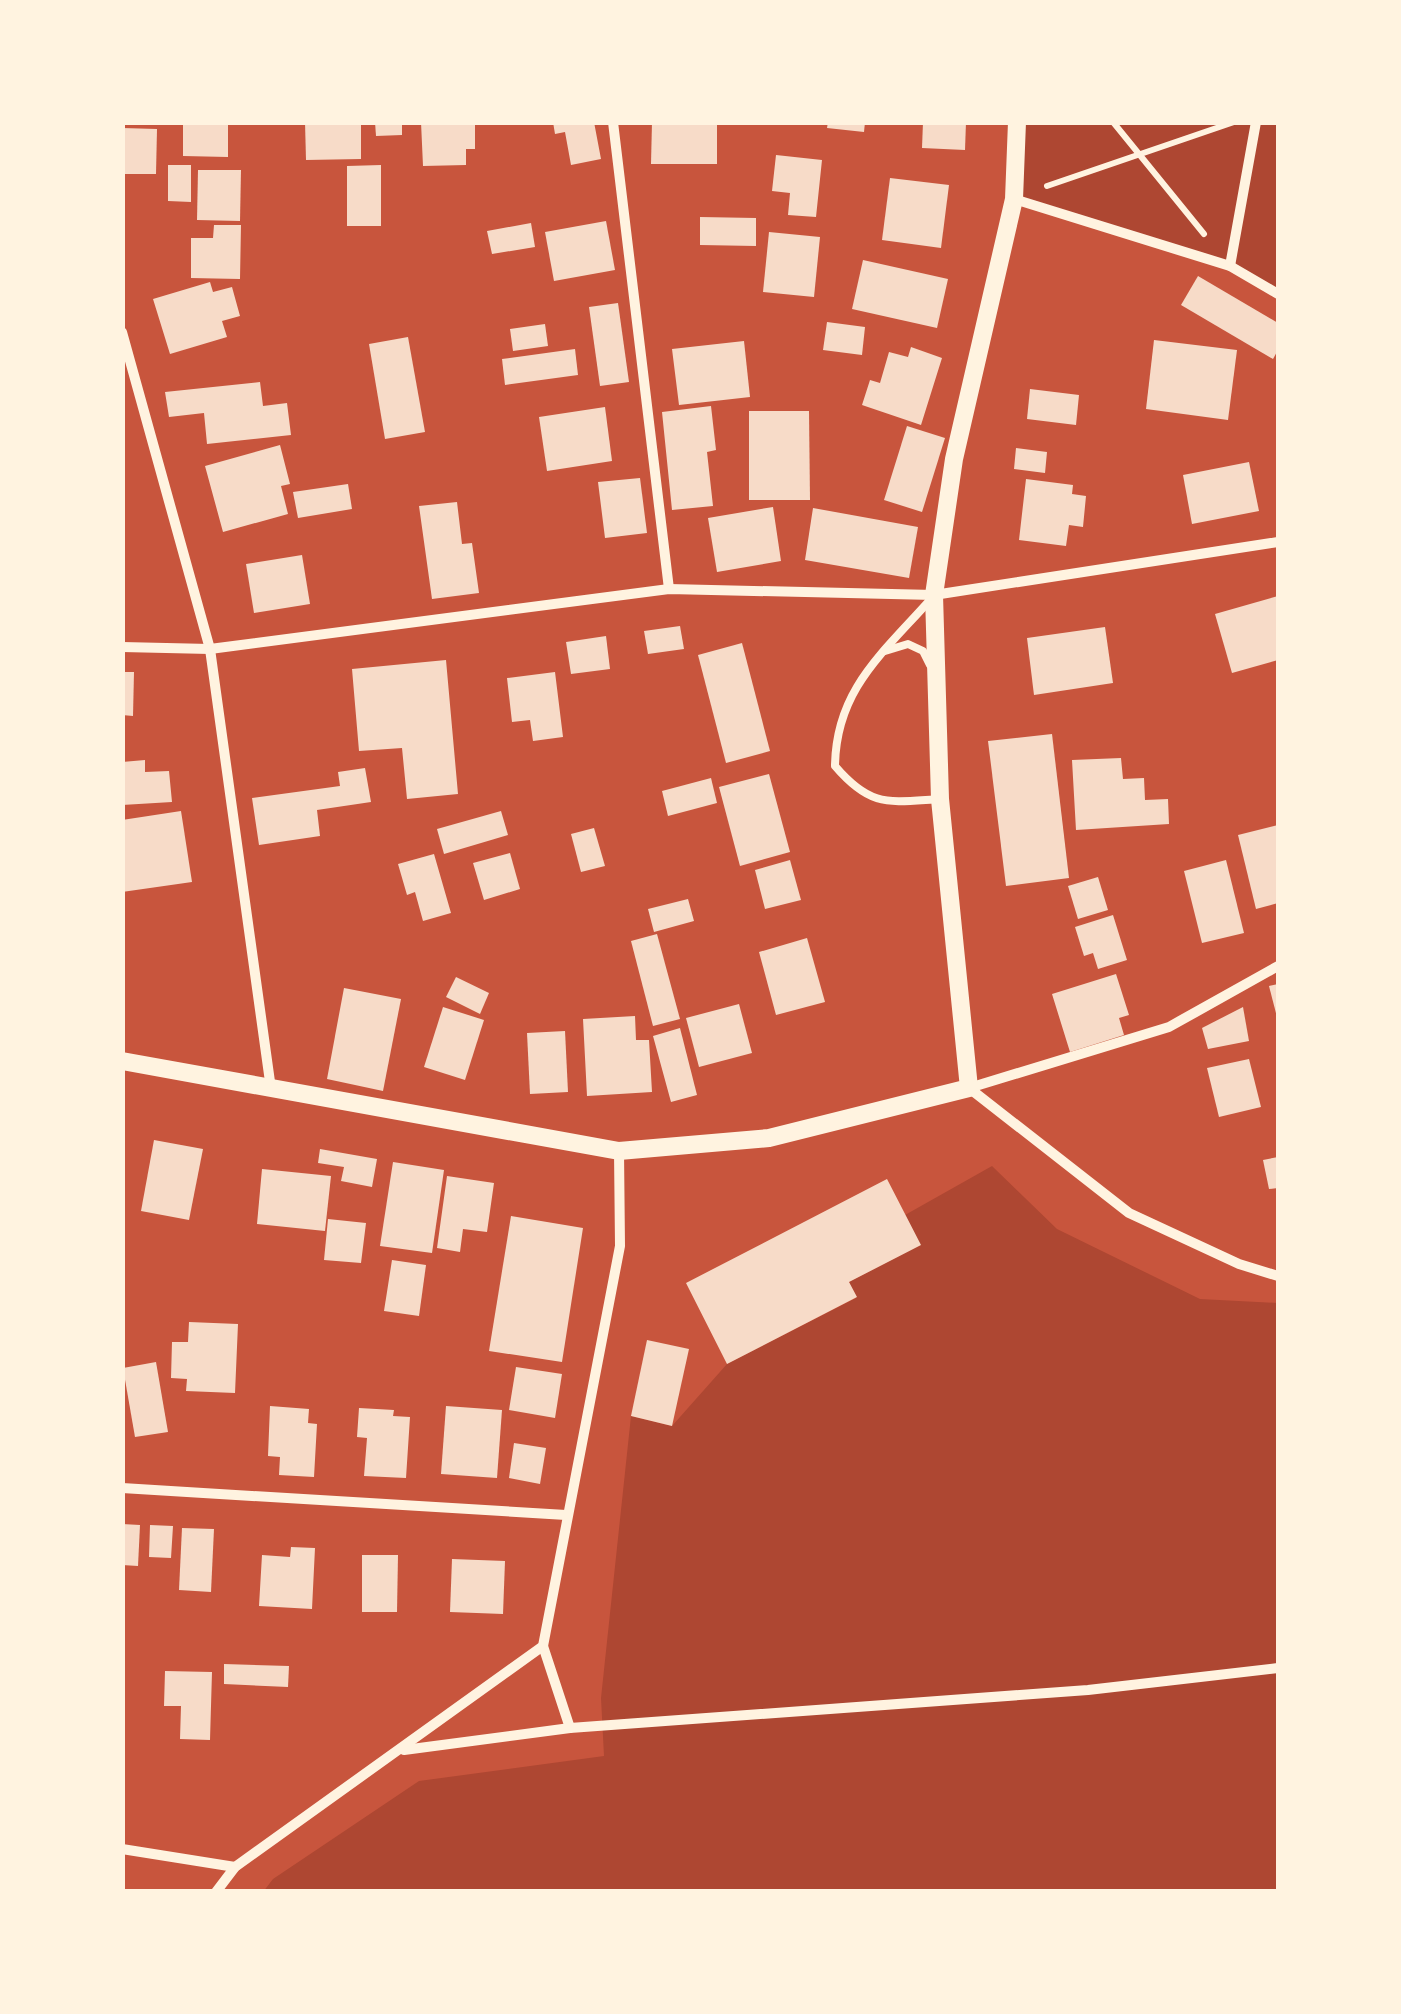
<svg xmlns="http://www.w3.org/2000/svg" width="1401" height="2014" font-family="'Sofia Sans Condensed',sans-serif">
<rect width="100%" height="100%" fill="#c8553d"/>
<g fill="#ae4732">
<path d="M1017,123h261v171l-48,-28 -216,-67z"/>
<path d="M992,1166l65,63 143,70 78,4v588l-1015,1 10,-13 146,-98 185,-25 -3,-58 30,-282 41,10 55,-62 129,-66 -7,-16 71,-37 -15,-30z"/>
</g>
<g fill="#f7dbc8">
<path d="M183,122h45v35l-45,-1z"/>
<path d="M305,122h56v37l-55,1z"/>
<path d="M375,122h27v13l-26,1z"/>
<path d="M421,122h54v27h-9v16l-43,1z"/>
<path d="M553,122h41l7,37 -30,6 -6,-33 -10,2z"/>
<path d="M652,122h65v42h-66z"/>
<path d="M828,122h37l-1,10 -37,-4z"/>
<path d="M923,122h43l-1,28 -43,-2z"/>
<path d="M122,128l35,1 -1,45h-34z"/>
<path d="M776,155l46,5 -6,57 -28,-2 2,-22 -18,-2z"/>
<path d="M168,165h23v37l-23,-1z"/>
<path d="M381,165v61h-34v-60z"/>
<path d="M198,170h43l-1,51 -43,-1z"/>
<path d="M890,178l59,7 -8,63 -59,-8z"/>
<path d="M700,217l56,1v28l-56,-1z"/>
<path d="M606,221l9,49 -61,11 -9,-49z"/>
<path d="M531,223l4,24 -43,7 -5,-23z"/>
<path d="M214,225h27l-1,54 -49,-1v-40h22z"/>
<path d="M769,232l51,5 -6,60 -51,-5z"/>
<path d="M863,260l85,19 -11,49 -85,-19z"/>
<path d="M1198,276l80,47v27l-5,9 -92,-54z"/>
<path d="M210,282l3,10 19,-5 8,29 -18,5 5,16 -57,17 -17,-55z"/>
<path d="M618,303l11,79 -29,4 -11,-79z"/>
<path d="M827,322l38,5 -3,28 -39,-5z"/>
<path d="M545,324l3,22 -35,5 -3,-22z"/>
<path d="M408,337l17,95 -40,7 -16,-95z"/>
<path d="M1154,340l83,10 -9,70 -82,-11z"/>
<path d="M744,341l6,56 -71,8 -7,-56z"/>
<path d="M911,347l31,11 -21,67 -59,-20 8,-25 10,3 9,-31 19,5z"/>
<path d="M575,349l3,26 -73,10 -3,-26z"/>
<path d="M260,382l3,24 24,-3 4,32 -84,9 -3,-31 -35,4 -4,-25z"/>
<path d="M1030,389l49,6 -3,30 -49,-6z"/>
<path d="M711,406l5,44 -9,2 6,54 -41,4 -10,-98z"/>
<path d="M605,407l7,54 -65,10 -8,-54z"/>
<path d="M749,411h60l1,89h-61z"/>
<path d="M907,426l38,12 -23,74 -38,-12z"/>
<path d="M280,445l10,39 -9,2 7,28 -65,18 -18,-66z"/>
<path d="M1016,448l31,4 -2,21 -31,-4z"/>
<path d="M1249,462l10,49 -67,13 -9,-49z"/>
<path d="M640,478l7,55 -42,5 -7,-56z"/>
<path d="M1026,479l47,6 -1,9 14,2 -3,31 -14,-2 -3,21 -47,-6z"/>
<path d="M348,484l4,25 -54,9 -5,-26z"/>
<path d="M457,502l5,42 10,-1 7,50 -47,6 -13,-93z"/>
<path d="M773,507l8,54 -64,11 -9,-54z"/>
<path d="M813,508l105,19 -9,51 -104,-18z"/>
<path d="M302,555l8,49 -56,9 -8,-49z"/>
<path d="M1278,596v64l-46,13 -17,-59z"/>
<path d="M680,626l4,23 -36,5 -4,-23z"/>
<path d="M1105,627l8,56 -79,12 -7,-57z"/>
<path d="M606,636l4,33 -39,5 -5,-32z"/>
<path d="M742,643l28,108 -44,12 -28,-108z"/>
<path d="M446,660l12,134 -51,5 -5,-51 -43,3 -7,-82z"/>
<path d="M122,672h12l-1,44 -11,-1z"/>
<path d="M555,672l8,65 -30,4 -3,-21 -18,2 -5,-44z"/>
<path d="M1052,734l17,144 -63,8 -18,-145z"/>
<path d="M1121,758l2,21 21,-1 1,22 23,-1 1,25 -93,6 -4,-70z"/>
<path d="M145,760v12l24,-1 3,31 -50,3v-43z"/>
<path d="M365,768l6,34 -54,8 3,26 -61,9 -7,-47 88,-12 -2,-14z"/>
<path d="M769,774l21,78 -50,14 -21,-79z"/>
<path d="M711,778l6,25 -49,13 -6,-25z"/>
<path d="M181,811l11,71 -70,10v-72z"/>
<path d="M501,811l7,24 -64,19 -7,-25z"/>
<path d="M1278,825v78l-22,6 -18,-74z"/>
<path d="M594,828l11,38 -24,6 -10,-38z"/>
<path d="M510,853l10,36 -36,11 -11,-37z"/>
<path d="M434,854l17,59 -28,8 -8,-29 -8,3 -9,-31z"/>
<path d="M790,860l11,40 -36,9 -10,-39z"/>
<path d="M1226,860l18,73 -42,10 -18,-72z"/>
<path d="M1098,877l10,33 -30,9 -10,-33z"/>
<path d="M688,899l6,22 -40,11 -6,-23z"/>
<path d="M1113,915l14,45 -29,9 -5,-16 -9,3 -9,-29z"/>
<path d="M657,934l23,85 -27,7 -22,-85z"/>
<path d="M807,938l18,64 -49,13 -17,-63z"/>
<path d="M1116,974l13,41 -10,3 5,17 -54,17 -18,-58z"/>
<path d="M456,977l33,16 -9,21 -34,-17z"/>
<path d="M1278,984v32l-1,1 -8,-31z"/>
<path d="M344,988l57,11 -18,92 -56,-12z"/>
<path d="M739,1004l13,49 -53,14 -13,-49z"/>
<path d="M443,1007l41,13 -19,60 -41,-13z"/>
<path d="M1243,1007l6,34 -41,8 -6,-21z"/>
<path d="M635,1016l1,24h13l3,52 -65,4 -4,-77z"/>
<path d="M680,1028l17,67 -26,7 -18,-66z"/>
<path d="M565,1031l3,61 -38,2 -3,-61z"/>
<path d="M1249,1059l12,48 -42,10 -12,-49z"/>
<path d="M154,1140l49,9 -14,71 -48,-9z"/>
<path d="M320,1149l57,10 -5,28 -31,-6 3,-14 -26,-4z"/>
<path d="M1278,1157v31l-9,1 -6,-29z"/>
<path d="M393,1162l51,8 -12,83 -52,-7z"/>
<path d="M262,1169l69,7 -6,55 -68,-7z"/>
<path d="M447,1176l47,7 -7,49 -24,-3 -3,23 -23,-4z"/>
<path d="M887,1179l34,66 -72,37 8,15 -130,67 -41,-81z"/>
<path d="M511,1216l72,12 -21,134 -73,-11z"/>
<path d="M328,1219l38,4 -5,40 -37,-3z"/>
<path d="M392,1260l34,5 -7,51 -35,-5z"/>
<path d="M189,1322l49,2 -3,69 -49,-2 1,-12 -16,-1 1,-36h16z"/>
<path d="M647,1340l42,9 -17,77 -41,-10z"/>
<path d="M156,1362l12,70 -33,5 -12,-69z"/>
<path d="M516,1367l46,7 -7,44 -46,-8z"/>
<path d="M270,1406l39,3 -1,14 9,1 -3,53 -35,-2 1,-18 -12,-1z"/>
<path d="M446,1406l56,4 -5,68 -56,-4z"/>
<path d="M359,1408l35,2 -1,6 17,1 -4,61 -42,-2 3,-38 -10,-1z"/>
<path d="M514,1443l32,5 -6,36 -31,-6z"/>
<path d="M122,1524l18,1 -2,41 -16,-1z"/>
<path d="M150,1525l23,1 -2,32 -22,-1z"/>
<path d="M182,1528l32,1 -3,63 -32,-2z"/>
<path d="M291,1547l24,1 -3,61 -53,-3 3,-51 28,2z"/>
<path d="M362,1555h36l-1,57h-35z"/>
<path d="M452,1559l53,2 -2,53 -53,-2z"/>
<path d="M224,1664l65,2 -1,21 -64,-3z"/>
<path d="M165,1671l47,1 -2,68 -30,-1 1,-33h-17z"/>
</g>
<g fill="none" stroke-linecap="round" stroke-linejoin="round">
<g stroke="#fff3e0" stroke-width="6">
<path d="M1113,122l91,112"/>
<path d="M1047,186l187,-64"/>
</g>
<g stroke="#fff3e0" stroke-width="8">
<path d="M930,600c-48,54 -94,90 -95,166 36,42 53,36 105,33"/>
<path d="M885,651l23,-7 15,7 7,14"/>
</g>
<g stroke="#fff3e0" stroke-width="10">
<path d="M613,122l56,467"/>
<path d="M1014,199l216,67 48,28"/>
<path d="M1230,266l26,-144"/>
<path d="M122,332l88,317 61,440"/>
<path d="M122,647l88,2 459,-60 265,6 344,-53"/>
<path d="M969,1088l160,125 110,51 39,12"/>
<path d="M969,1088l200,-61 109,-61"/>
<path d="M122,1488l444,27"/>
<path d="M543,1646l27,82"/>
<path d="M404,1750l166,-22 518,-38 190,-22"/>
<path d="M122,1849l113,18"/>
<path d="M216,1892l19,-25 308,-221 77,-400 -1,-95"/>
</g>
<path stroke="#fff3e0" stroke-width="18" d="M122,1061l497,90 150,-13 200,-50 -29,-289 -6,-204 20,-136 60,-260 3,-77"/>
</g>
<rect width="1401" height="2014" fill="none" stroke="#fff3e0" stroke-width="250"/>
</svg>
